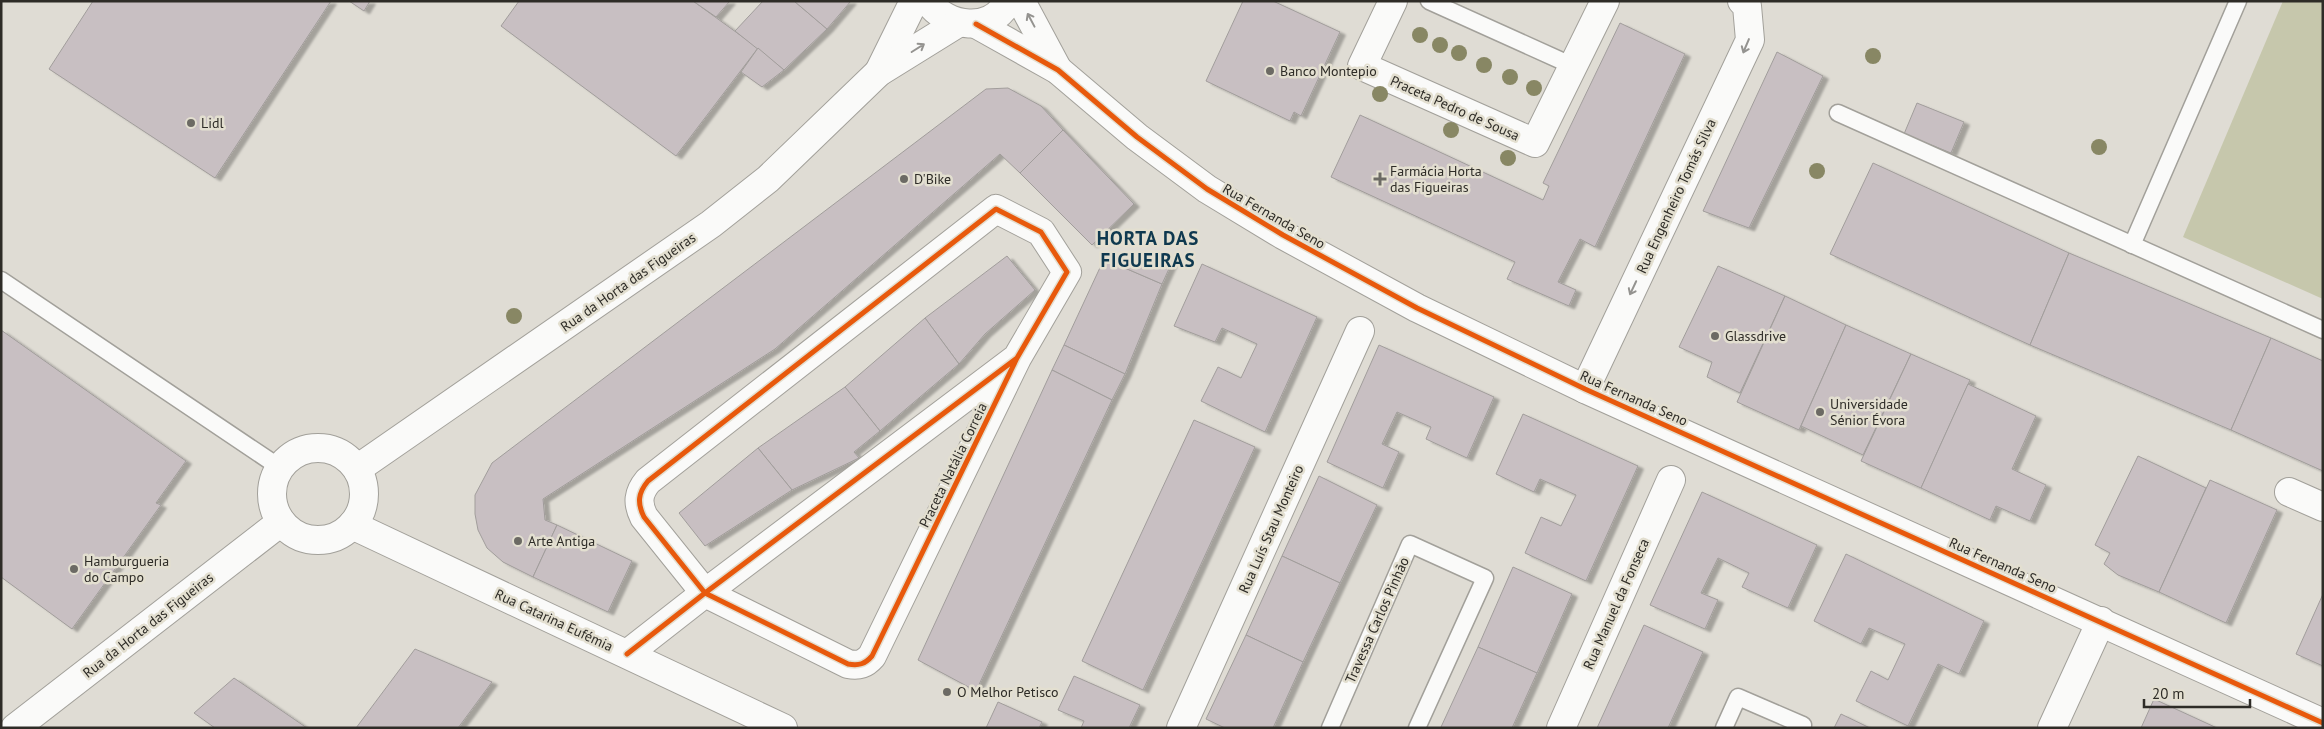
<svg xmlns="http://www.w3.org/2000/svg" width="2324" height="729" font-family="'PT Sans',sans-serif">
<defs>
<filter id="shadow"><feDropShadow dx="5.5" dy="3" stdDeviation="1" flood-color="#0004"/></filter>
</defs>
<rect width="100%" height="100%" fill="#dfdcd4"/>
<path fill="#c6c7ac" d="M2283,1h40v298l-140,-62z"/>
<g fill="#c8bfc2" stroke="#a19d9b" filter="url(#shadow)">
<path d="M93,1h238l-116,177 -166,-109z"/>
<path d="M349,1h21l-6,10z"/>
<path d="M519,1h174l65,47 -82,108 -175,-130z"/>
<path d="M693,1h37l-14,16z"/>
<path d="M763,1h31l33,28 -43,41 -49,-39z"/>
<path d="M794,1h57l-24,28z"/>
<path d="M1243,1h30l67,31 -39,84 -7,-4 -4,9 -84,-40z"/>
<path d="M1620,23l65,31 -90,193 -15,-8 -22,43 18,8 -7,16 -62,-27 8,-17 -184,-85 29,-62 183,85 6,-14 -6,-3z"/>
<path d="M758,48l26,22 -22,17 -21,-15z"/>
<path d="M1777,52l46,24 -74,152 -46,-17z"/>
<path d="M1008,88l33,18 22,24 -43,43 -20,-19 -225,195 -232,150 2,21 12,5 -24,52 -30,-15 -16,-14 -9,-18 -3,-16v-19l17,-32 494,-374z"/>
<path d="M1917,103l47,19 -13,31 -47,-19z"/>
<path d="M1063,130l71,74 -42,41 -72,-72z"/>
<path d="M1873,163l196,90 -39,92 -200,-91z"/>
<path d="M2069,253l202,85 -40,92 -201,-85z"/>
<path d="M1007,256l28,34 -50,44 -26,30 -34,-46z"/>
<path d="M1104,259l58,25 -37,90 -61,-29z"/>
<path d="M1104,259l69,1 -11,24z"/>
<path d="M1202,264l115,53 -52,115 -64,-31 17,-34 23,11 16,-34 -35,-16 -7,14 -41,-16z"/>
<path d="M1718,266l67,30 -45,97 -33,-16 5,-15 -33,-15z"/>
<path d="M1785,296l61,29 -47,105 -62,-28z"/>
<path d="M925,318l34,46 -79,67 -35,-44z"/>
<path d="M1846,325l65,29 -48,101 -62,-29z"/>
<path d="M1,330l185,131 -30,42 5,2 -89,124 -71,-52z"/>
<path d="M2271,338l52,23v110l-92,-41z"/>
<path d="M1064,345l61,29 -13,26 -60,-30z"/>
<path d="M1379,345l115,52 -27,61 -41,-19 5,-12 -34,-15 -15,32 17,8 -16,36 -56,-26z"/>
<path d="M1911,354l59,26 -49,108 -60,-27z"/>
<path d="M1052,370l60,30 -136,291 -58,-31z"/>
<path d="M1968,384l68,32 -24,53 34,16 -16,36 -34,-15 -6,14 -69,-32z"/>
<path d="M845,387l35,44 -26,21 5,6 -67,32 -34,-42z"/>
<path d="M1523,414l115,52 -52,115 -61,-28 16,-36 20,9 15,-31 -36,-16 -6,13 -38,-18z"/>
<path d="M1194,420l61,27 -112,243 -61,-29z"/>
<path d="M758,448l34,42 -87,56 -26,-33z"/>
<path d="M2138,456l68,32 -47,104 -41,-17 -14,-11 6,-11 -15,-8z"/>
<path d="M1319,476l58,29 -37,78 -58,-27z"/>
<path d="M2210,480l67,30 -51,113 -67,-31z"/>
<path d="M1702,492l115,53 -29,63 -46,-21 7,-14 -31,-15 -17,35 17,7 -13,29 -55,-24z"/>
<path d="M557,525l75,36 -24,51 -75,-35z"/>
<path d="M1846,554l138,67 -25,53 -21,-10 -30,62 -52,-25 15,-30 17,9 17,-36 -36,-16 -8,16 -47,-23z"/>
<path d="M1282,556l58,27 -37,79 -57,-27z"/>
<path d="M1513,567l59,27 -35,79 -59,-26z"/>
<path d="M2323,594v72l-27,-12z"/>
<path d="M1644,625l59,27 -35,76h-71z"/>
<path d="M1246,635l57,27 -30,66h-48l-19,-9z"/>
<path d="M1478,647l59,26 -25,55h-69l-2,-1z"/>
<path d="M415,649l77,33 -34,46h-102z"/>
<path d="M1074,676l66,29 -11,23h-48l3,-7 -26,-11z"/>
<path d="M234,678l73,50h-92l-21,-15z"/>
<path d="M2154,699l63,29h-76z"/>
<path d="M998,702l44,20 -3,6h-53z"/>
<path d="M1841,714l29,14h-36z"/>
</g>
<g fill="none" stroke-linecap="round" stroke-linejoin="round">
<defs>
<g id="lane">
<path d="M1429,1l144,65"/>
<path d="M1838,113l485,217"/>
<path d="M2132,245l106,-244"/>
<path d="M1,280l278,187"/>
<path d="M1330,728l80,-184 75,34 -68,150"/>
<path d="M1724,728l14,-31 65,28 -1,3"/>
</g>
<g id="street">
<path d="M1021,1l37,69"/>
<path d="M1393,1l-31,65 173,77 70,-142"/>
<path d="M976,24l82,46 79,67 70,52 76,46 134,73 168,81 738,334"/>
<path d="M1585,389l165,-349 -3,-34 -5,-5"/>
<path d="M2289,492l34,15"/>
<path d="M352,525l431,203"/>
<path d="M627,654l78,-61 312,-235 -145,298c-7,8 -13,10 -24,8l-143,-71 -61,-76c-7,-14 -6,-24 4,-36l348,-272 45,23 26,40 -50,86"/>
<path d="M1181,728l179,-397"/>
<path d="M1561,728l110,-248"/>
<path d="M2052,728l49,-107"/>
</g>
<g id="secondary">
<path d="M928,1c18,27 64,33 80,0"/>
<path d="M879,72l35,-71"/>
<circle cx="318" cy="494" r="46"/>
<path d="M357,469l354,-245 57,-45 111,-107 79,-49"/>
<path d="M15,728l266,-206"/>
</g>
</defs>
<use href="#lane" stroke="#a2a09a" stroke-width="19"/>
<use href="#street" stroke="#a2a09a" stroke-width="30"/>
<use href="#secondary" stroke="#a2a09a" stroke-width="30"/>
<use href="#lane" stroke="#fafaf9" stroke-width="16"/>
<use href="#street" stroke="#fafaf9" stroke-width="28"/>
<use href="#secondary" stroke="#fafaf9" stroke-width="28"/>
<defs>
<g id="cycleway">
<path d="M976,24l82,46 79,67 70,52 76,46 134,73 168,81 738,334"/>
<path d="M627,654l78,-61 312,-235 -145,298c-7,8 -13,10 -24,8l-143,-71 -61,-76c-7,-14 -6,-24 4,-36l348,-272 45,23 26,40 -50,86"/>
</g>
</defs>
<use href="#cycleway" stroke="#e3dfd0" stroke-width="8"/>
<use href="#cycleway" stroke="#e8590c" stroke-width="5"/>
</g>
<g fill="#888764">
<circle cx="1420" cy="35" r="8"/>
<circle cx="1440" cy="45" r="8"/>
<circle cx="1459" cy="53" r="8"/>
<circle cx="1873" cy="56" r="8"/>
<circle cx="1484" cy="65" r="8"/>
<circle cx="1510" cy="77" r="8"/>
<circle cx="1534" cy="88" r="8"/>
<circle cx="1380" cy="94" r="8"/>
<circle cx="1451" cy="130" r="8"/>
<circle cx="2099" cy="147" r="8"/>
<circle cx="1508" cy="158" r="8"/>
<circle cx="1817" cy="171" r="8"/>
<circle cx="514" cy="316" r="8"/>
</g>
<defs><path id="oneway-shaft" d="M-6 0H5M1.5-3L5.5 0L1.5 3" fill="none" stroke-width="1.6" stroke-linecap="round" stroke-linejoin="round" transform="scale(1.25)"/></defs>
<g stroke="#949390">
<use href="#oneway-shaft" transform="translate(1031 20) rotate(-118)"/>
<use href="#oneway-shaft" transform="translate(1746 46) rotate(113)"/>
<use href="#oneway-shaft" transform="translate(918 48) rotate(-32)"/>
<use href="#oneway-shaft" transform="translate(1633 288) rotate(115)"/>
</g>
<g fill="#6c6a64" stroke="#e3dfd0" stroke-width="2">
<circle cx="1270" cy="71" r="5"/>
<circle cx="191" cy="123" r="5"/>
<circle cx="904" cy="179" r="5"/>
<path d="M1377.5 171.5h5v5h5v5h-5v5h-5v-5h-5v-5h5z"/>
<circle cx="1715" cy="336" r="5"/>
<circle cx="1820" cy="412" r="5"/>
<circle cx="518" cy="541" r="5"/>
<circle cx="74" cy="569" r="5"/>
<circle cx="947" cy="692" r="5"/>
</g>
<g text-anchor="middle" stroke-width="5" stroke-linejoin="round" paint-order="stroke">
<g font-size="14" fill="#2e2c27" stroke="#e3dfd0" text-anchor="start">
<text x="1280" y="76">Banco Montepio</text>
<text x="201" y="128">Lidl</text>
<text x="1390" y="176">Farmácia Horta<tspan x="1390" dy="16">das Figueiras</tspan></text>
<text x="914" y="184">D'Bike</text>
<text x="1725" y="341">Glassdrive</text>
<text x="1830" y="409">Universidade<tspan x="1830" dy="16">Sénior Évora</tspan></text>
<text x="528" y="546">Arte Antiga</text>
<text x="84" y="566">Hamburgueria<tspan x="84" dy="16">do Campo</tspan></text>
<text x="957" y="697">O Melhor Petisco</text>
</g>
<g font-size="14" fill="#2e2c27" stroke="#e3dfd0">
<text transform="translate(1455 108) rotate(24)" y="5">Praceta Pedro de Sousa</text>
<text transform="translate(1676 196) rotate(-65)" y="5">Rua Engenheiro Tomás Silva</text>
<text transform="translate(1274 216) rotate(30)" y="5">Rua Fernanda Seno</text>
<text transform="translate(628 282) rotate(-35)" y="5">Rua da Horta das Figueiras</text>
<text transform="translate(1634 398) rotate(24)" y="5">Rua Fernanda Seno</text>
<text transform="translate(953 465) rotate(-64)" y="5">Praceta Natália Correia</text>
<text transform="translate(1271 529) rotate(-66)" y="5">Rua Luís Stau Monteiro</text>
<text transform="translate(2003 565) rotate(24)" y="5">Rua Fernanda Seno</text>
<text transform="translate(1616 604) rotate(-66)" y="5">Rua Manuel da Fonseca</text>
<text transform="translate(554 620) rotate(25)" y="5">Rua Catarina Eufémia</text>
<text transform="translate(1377 620) rotate(-66)" y="5">Travessa Carlos Pinhão</text>
<text transform="translate(148 625) rotate(-38)" y="5">Rua da Horta das Figueiras</text>
</g>
<g font-size="19" font-weight="bold" letter-spacing="1" fill="#0f394f" stroke="#e3dfd0">
<text x="1148" y="245">HORTA DAS<tspan x="1148" dy="22">FIGUEIRAS</tspan></text>
</g>
</g>
<rect width="2324" height="729" fill="none" stroke="#2e2c27" stroke-width="5"/>
<path d="M2144 699v8h106v-8" fill="none" stroke="#2e2c27" stroke-width="2.5"/>
<text x="2152" y="699" font-size="15" fill="#2e2c27" stroke="#e3dfd0" stroke-width="4" paint-order="stroke">20 m</text>
</svg>
